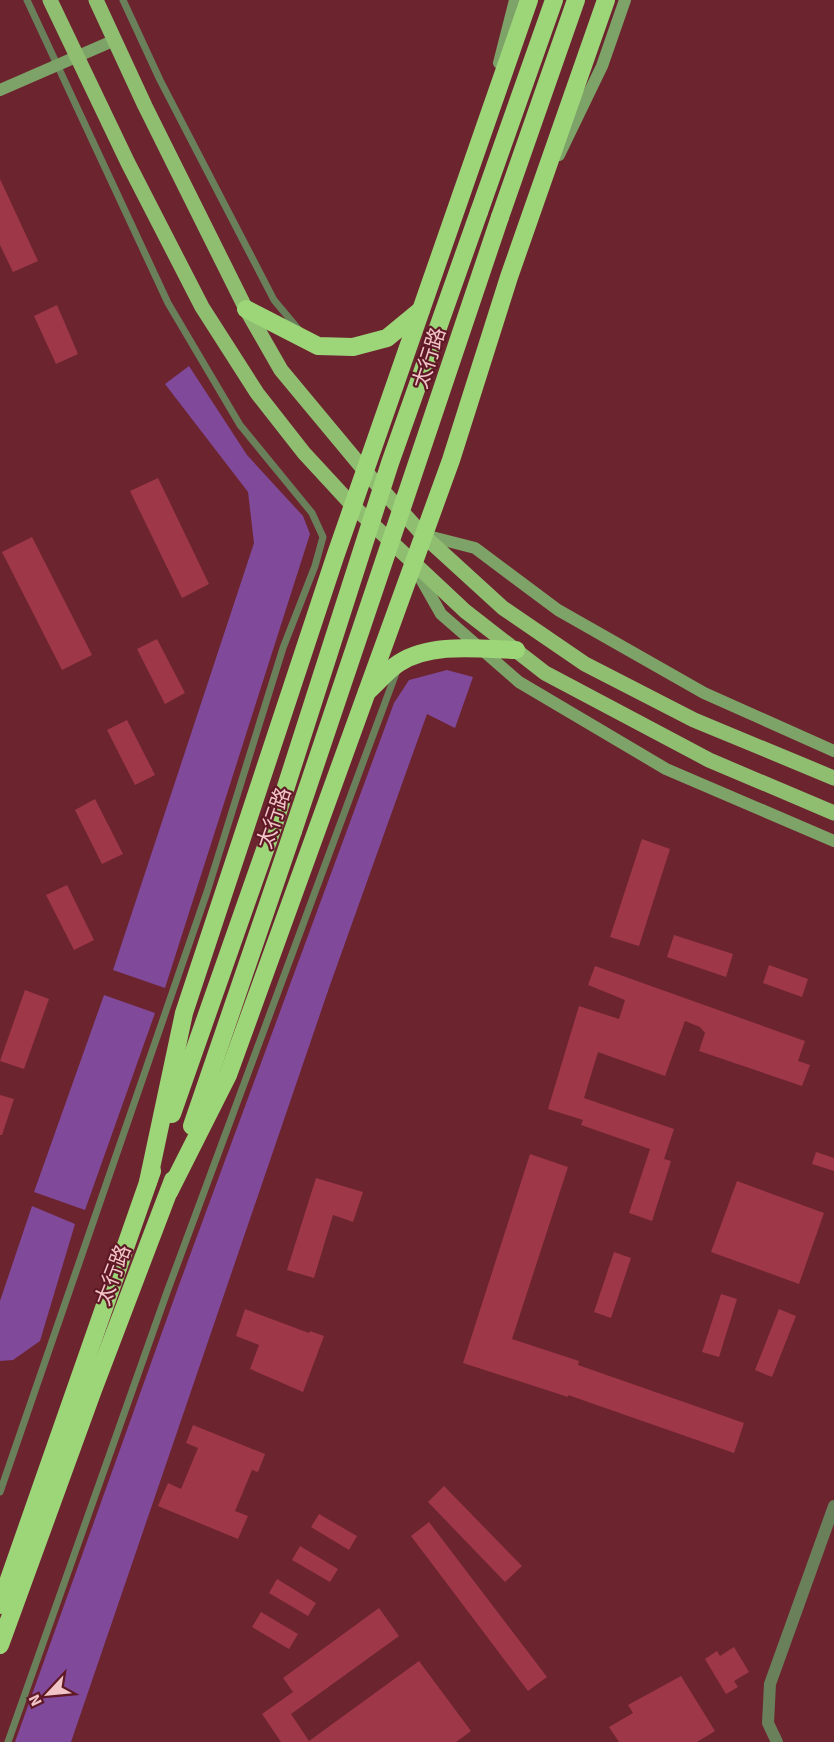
<svg xmlns="http://www.w3.org/2000/svg" width="834" height="1742" font-family="'Source Sans 3','Noto Sans SC',sans-serif">
<rect width="100%" height="100%" fill="#6c242f"/>
<g fill="#804999">
<path d="M189,366l58,89 56,61 7,18 -145,454 -52,-18 141,-427 -6,-51 -83,-108z"/>
<path d="M447,670l26,7 -18,51 -28,-14 -97,271 -259,757h-56l164,-457 215,-582 15,-23z"/>
<path d="M104,995l51,18 -70,197 -51,-18z"/>
<path d="M32,1206l43,18 -35,117 -27,19 -13,1v-60z"/>
</g>
<g fill="#9e3748">
<path d="M0,179l38,82 -25,11 -13,-27z"/>
<path d="M57,305l21,49 -22,10 -22,-48z"/>
<path d="M158,478l51,106 -27,14 -52,-107z"/>
<path d="M32,537l60,118 -30,15 -60,-118z"/>
<path d="M157,639l28,54 -20,11 -28,-55z"/>
<path d="M127,720l28,55 -20,10 -28,-55z"/>
<path d="M95,799l28,55 -21,10 -27,-54z"/>
<path d="M642,839l28,10 -31,97 -29,-9z"/>
<path d="M67,885l27,55 -20,10 -28,-55z"/>
<path d="M674,935l59,19 -7,23 -59,-20z"/>
<path d="M769,965l39,14 -6,18 -39,-14z"/>
<path d="M595,966l210,75 -7,20 12,4 -8,21 -103,-35 6,-18 -5,-6 -15,-6 -20,55 -67,-24 -14,46 90,31 -10,30 7,2 -19,60 -23,-8 21,-64 -69,-24 2,-5 -35,-11 31,-103 40,13 6,-19 -37,-15z"/>
<path d="M25,990l24,9 -25,70 -24,-8z"/>
<path d="M0,1095l14,4 -12,36h-2z"/>
<path d="M816,1152l18,6v13l-22,-7z"/>
<path d="M530,1154l38,13 -56,172 67,22 -1,4 166,58 -10,30 -166,-58v2l-105,-34z"/>
<path d="M316,1178l47,14 -10,30 -20,-7 -19,63 -27,-8z"/>
<path d="M737,1181l87,32 -25,71 -88,-32z"/>
<path d="M614,1252l17,6 -20,60 -17,-6z"/>
<path d="M721,1294l16,5 -18,58 -17,-5z"/>
<path d="M245,1309l64,24 1,-2 14,5 -21,56 -53,-23 9,-24 -23,-9z"/>
<path d="M779,1309l17,7 -24,61 -17,-7z"/>
<path d="M193,1425l72,29 -7,18 -6,-2 -17,41 13,5 -10,23 -80,-33 10,-23 13,6 17,-41 -12,-5z"/>
<path d="M444,1486l78,80 -17,16 -77,-80z"/>
<path d="M319,1514l38,22 -8,14 -38,-23z"/>
<path d="M429,1522l118,155 -19,14 -117,-155z"/>
<path d="M300,1546l38,23 -8,13 -38,-22z"/>
<path d="M277,1579l39,24 -8,13 -39,-23z"/>
<path d="M379,1608l20,28 -108,78 18,27 110,-80 52,70 -15,11h-175l-19,-28 31,-22 -10,-14z"/>
<path d="M261,1612l37,22 -9,15 -37,-22z"/>
<path d="M734,1647l15,25 -15,9 4,6 -12,7 -21,-35 12,-8 3,5z"/>
<path d="M681,1676l34,55 -18,11h-78l-10,-15 24,-14 -5,-8z"/>
</g>
<g fill="none" stroke-linecap="round" stroke-linejoin="round">
<g stroke="#69805b" stroke-width="7">
<path d="M123,0l37,80 114,220 25,30"/>
<path d="M0,1492l207,-600 76,-244 32,-82 8,-29 -11,-24 -72,-88 -72,-122 -141,-303"/>
<path d="M8,1742l159,-450 229,-619"/>
</g>
<path stroke="#69805b" stroke-width="12" d="M777,1742l-9,-19 2,-39 64,-178"/>
<g stroke="#7ea368" stroke-width="12">
<path d="M499,63l16,-63"/>
<path d="M0,90l115,-50"/>
<path d="M559,155l43,-89 23,-66"/>
<path d="M424,535l51,13 83,62 146,83 130,58"/>
<path d="M416,570l25,44 78,68 147,87 168,72"/>
</g>
<g stroke="#8fbe71" stroke-width="15">
<path d="M50,0l78,163 74,144 55,86 47,60 49,53 112,105 80,62 164,87 125,53"/>
<path d="M96,0l49,106 101,203 35,61 84,101 58,64 80,73 82,56 109,56 140,58"/>
</g>
<g stroke="#9dd679" stroke-width="18">
<path d="M479,212l75,-212"/>
<path d="M500,217l76,-217"/>
<path d="M246,309l72,37 35,1 34,-9 34,-28"/>
<path d="M367,692c10,-9 21,-22 32,-29 32,-21 81,-14 117,-13"/>
<path d="M172,1114l102,-290"/>
<path d="M192,1126l101,-295"/>
<path d="M148,1182l36,-169 151,-456 194,-557"/>
<path d="M169,1192l59,-117 223,-615 58,-183 97,-277"/>
<path d="M0,1605l152,-434"/>
<path d="M0,1645l93,-255 80,-210"/>
</g>
<g stroke="#9dd679" stroke-width="18">
<path d="M274,824l116,-361 89,-251"/>
<path d="M293,831l207,-614"/>
</g>
</g>
<g text-anchor="middle" stroke-width="4.5" stroke-linejoin="round" paint-order="stroke">
<g font-size="21" fill="#f1c5c7" stroke="#5f1825">
<text transform="translate(429 358) rotate(-72)" y="7">太行路</text>
<text transform="translate(274 818) rotate(-71)" y="7">太行路</text>
<text transform="translate(113 1275) rotate(-69)" y="7">太行路</text>
</g>
</g>
<g transform="translate(48 1694) rotate(244)" stroke="#5f1825" stroke-width="4.5" paint-order="stroke">
<path d="M0-4.5L10 22L0 15L-10 22Z" fill="#f1c5c7"/>
<text y="-9" font-size="16" font-weight="bold" text-anchor="middle" fill="#f1c5c7">N</text>
</g>
</svg>
